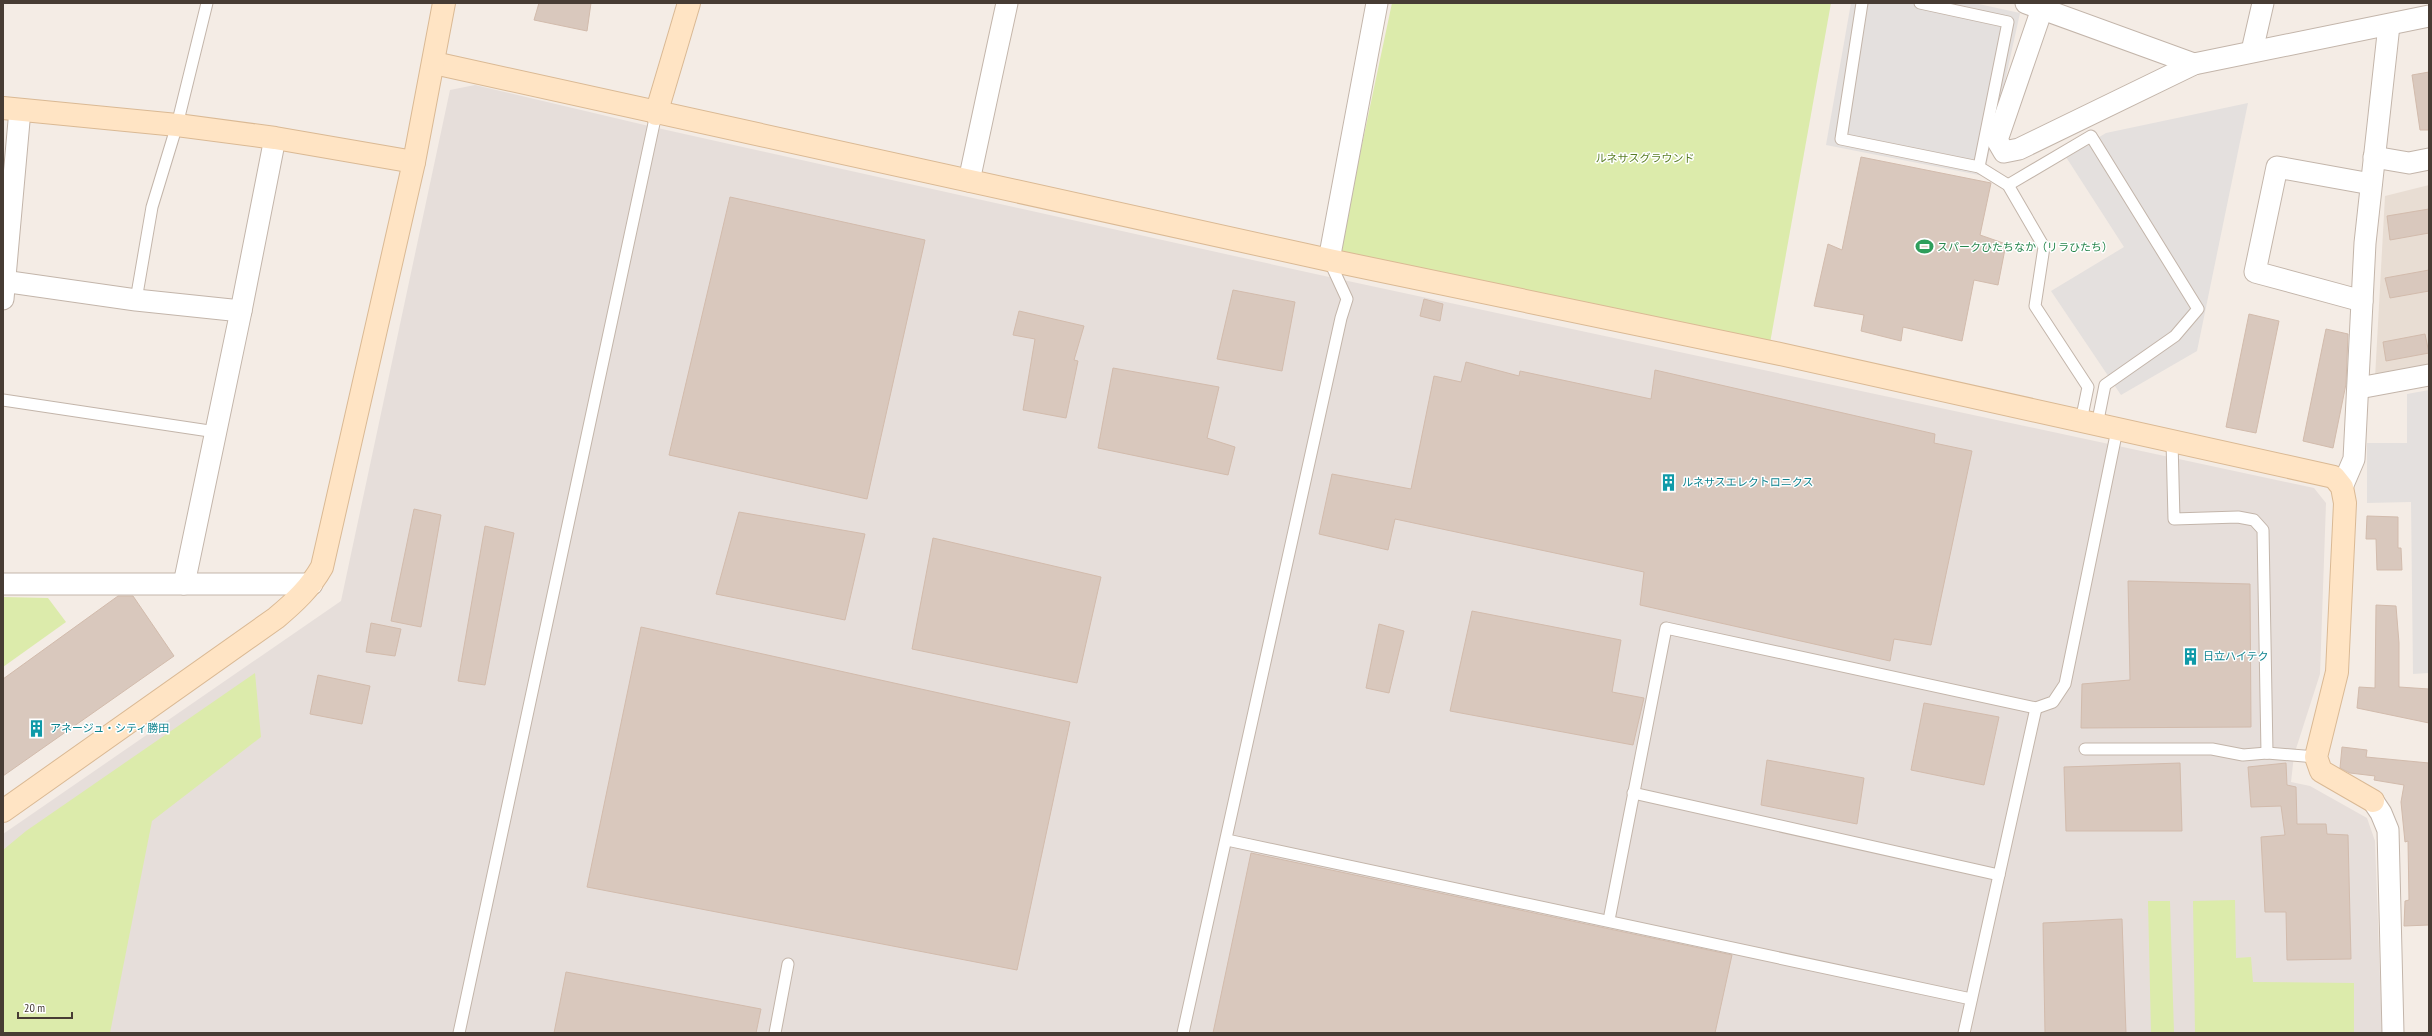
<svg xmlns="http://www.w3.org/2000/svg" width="2432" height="1036" font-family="'PT Sans Narrow','Noto Sans JP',sans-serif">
<rect width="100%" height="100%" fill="#f4ece5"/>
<path fill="#e8ddd3" d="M2429,185v183l-54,10 10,-182z"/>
<path fill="#e6deda" d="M475,85l178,42 667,148 994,213 12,15 -6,171 -26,81 -3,27 19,4 57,32 8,23 7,192h-2379v-199l338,-233 109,-511z"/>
<g fill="#dcebab">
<path d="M1392,3h439l-61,340 -431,-90z"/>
<path d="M3,597l45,1 18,24 -63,45z"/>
<path d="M255,673l6,64 -109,84 -42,212h-107v-183l23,-19z"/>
<path d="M2235,900l1,58 15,-1 2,25 101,1v50h-159l-2,-132z"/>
<path d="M2148,901h22l4,132h-23z"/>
</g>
<g fill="#e4e0de">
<path d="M1851,3h123l46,10 -36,163 -158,-31z"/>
<path d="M2248,103l-51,248 -76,44 -70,-104 73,-44 -58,-90 40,-24z"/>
<path d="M2429,390v283l-16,1 -2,-172 -44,1v-60h40v-49z"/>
</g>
<g fill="#d9c8bd" stroke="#d2bbac">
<path d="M539,3h52l-4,28 -53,-11z"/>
<path d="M2429,72v58h-9l-8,-55z"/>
<path d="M1861,157l130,26 -11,52 26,9 -8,41 -24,-5 -12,61 -59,-14 -2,14 -40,-10 3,-16 -50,-9 14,-62 14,6z"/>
<path d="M730,197l195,43 -58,259 -198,-44z"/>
<path d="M2429,209v24l-39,7 -3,-24z"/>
<path d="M2429,270v21l-39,7 -5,-20z"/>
<path d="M1233,290l62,12 -13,69 -65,-12z"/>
<path d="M1424,299l19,5 -3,17 -20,-5z"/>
<path d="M1019,311l65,15 -10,34 4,1 -12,57 -43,-8 12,-71 -22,-4z"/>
<path d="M2249,314l30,7 -23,112 -30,-6z"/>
<path d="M2326,329l22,5 -2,50 -13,64 -30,-7z"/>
<path d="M2425,334l4,19 -43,8 -3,-19z"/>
<path d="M1466,362l53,14 1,-5 131,28 4,-29 280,64 -1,9 38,8 -41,194 -37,-6 -4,22 -250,-56 4,-33 -249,-53 -7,31 -69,-16 13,-60 79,15 23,-113 27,6z"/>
<path d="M1113,368l106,19 -12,51 28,9 -7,28 -130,-27z"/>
<path d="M414,509l27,6 -20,112 -30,-6z"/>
<path d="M739,512l126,22 -20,86 -129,-26z"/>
<path d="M2367,516l31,1v31h3l1,22h-25l-1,-31h-10z"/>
<path d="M485,526l29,7 -29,152 -27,-4z"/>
<path d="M933,538l168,39 -24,106 -165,-34z"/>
<path d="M2128,581l122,3 1,143 -170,1 1,-44 48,-4z"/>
<path d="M118,596h15l41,60 -171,120v-97z"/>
<path d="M2376,605l20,1 3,37v44l30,2v34l-72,-15 2,-21 16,1z"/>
<path d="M1472,611l149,29 -9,52 32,6 -11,47 -183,-34z"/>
<path d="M371,623l30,6 -6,27 -29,-4z"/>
<path d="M1379,624l25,7 -15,62 -23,-5z"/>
<path d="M641,627l429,95 -53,248 -430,-83z"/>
<path d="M318,675l52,11 -8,38 -52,-10z"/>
<path d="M1924,703l75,14 -15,68 -73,-15z"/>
<path d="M2342,747l25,3 -1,7 63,6v162l-25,1 1,-25 4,-1 -1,-59 -3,1 -4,-40 3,-17 -30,-5 1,-4 -25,-3 -10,-5z"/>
<path d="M1767,760l97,18 -7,46 -96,-19z"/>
<path d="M2180,763l2,68h-116l-2,-64z"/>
<path d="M2286,763l1,22 9,2 1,37h29l1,10 21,1 3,124 -64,1 -1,-48h-21l-4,-75 24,-2 -4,-29 -30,1 -3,-40z"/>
<path d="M1251,853l481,102 -17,78h-502z"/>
<path d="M2122,919l4,114h-81l-2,-110z"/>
<path d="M566,972l195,37 -5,24h-202z"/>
</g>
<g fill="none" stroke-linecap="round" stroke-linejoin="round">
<defs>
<g id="lane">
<path d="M1862,3l-21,136 138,28 29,18 36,62 -9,59 53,81 -7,34"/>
<path d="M1920,3l88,19 -29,145"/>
<path d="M2008,185l83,-49 107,173 -23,27 -70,49 -8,40"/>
<path d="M136,300l16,-93 25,-82 30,-122"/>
<path d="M3,400l213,32"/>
<path d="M2172,441l2,78 64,-2 16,3 9,10 4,223"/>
<path d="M2085,749h127l31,6 24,-2 49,4"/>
<path d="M1633,793l366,82"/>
<path d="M1227,840l744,159"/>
<path d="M1609,920l57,-292 370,80 17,-6 12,-18 52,-254"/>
<path d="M459,1033l197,-919"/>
<path d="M775,1033l13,-69"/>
<path d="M1183,1033l158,-715 6,-19 -18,-39"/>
<path d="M1964,1033l72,-325"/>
</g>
<g id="street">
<path d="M2026,3l168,61"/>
<path d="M2042,9l-45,131 7,12 15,-3 175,-85 235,-48"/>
<path d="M2252,51l11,-48"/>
<path d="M2374,157l35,6 20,-4"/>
<path d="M969,181l38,-178"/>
<path d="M1329,260l48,-257"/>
<path d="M3,281l133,19 105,11"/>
<path d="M3,299l17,-189"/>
<path d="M2362,301l-107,-29 22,-105 94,17"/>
<path d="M2359,388l70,-13"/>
<path d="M2342,487l12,-28 11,-216 24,-218"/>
<path d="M3,584h309"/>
<path d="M184,584l57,-273 34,-173"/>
<path d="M2373,801l8,12 7,17 5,203"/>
</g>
<g id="secondary">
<path d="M434,63l895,197 451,94 554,123 8,10 3,16 -8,169 -21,85 5,14 52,30"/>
<path d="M3,108l174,17 98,13 139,24"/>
<path d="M656,114l33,-111"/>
<path d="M3,811l273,-193c19,-16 34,-30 46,-51l92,-405 30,-159"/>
</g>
</defs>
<use href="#lane" stroke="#c3b5aa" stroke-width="13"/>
<use href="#street" stroke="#c3b5aa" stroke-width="23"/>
<use href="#secondary" stroke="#dab994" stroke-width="24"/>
<use href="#lane" stroke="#fff" stroke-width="11"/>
<use href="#street" stroke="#fff" stroke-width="21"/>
<use href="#secondary" stroke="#ffe4c4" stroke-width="22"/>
</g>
<defs>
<symbol id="stadium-bare" viewBox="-9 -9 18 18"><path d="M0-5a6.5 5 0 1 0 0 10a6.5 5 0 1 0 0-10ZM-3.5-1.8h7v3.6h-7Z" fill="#2e9e5b" stroke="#fff" stroke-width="2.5" paint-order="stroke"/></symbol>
<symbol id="building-bare" viewBox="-9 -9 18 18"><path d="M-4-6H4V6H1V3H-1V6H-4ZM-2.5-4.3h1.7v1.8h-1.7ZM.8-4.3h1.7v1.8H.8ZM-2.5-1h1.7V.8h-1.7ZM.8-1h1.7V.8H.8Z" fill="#0f9aa8" stroke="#fff" stroke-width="2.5" paint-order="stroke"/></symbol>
</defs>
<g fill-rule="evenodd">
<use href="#stadium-bare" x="1912" y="234" width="25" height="25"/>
<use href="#building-bare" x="1656" y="470" width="25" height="25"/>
<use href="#building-bare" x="2178" y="644" width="25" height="25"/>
<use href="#building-bare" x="24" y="716" width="25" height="25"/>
</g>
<g text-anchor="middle" stroke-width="3" stroke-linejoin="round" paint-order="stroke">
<g font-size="11" fill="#587d23" stroke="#fff">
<text x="1645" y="162">ルネサスグラウンド</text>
</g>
<g font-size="11" fill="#27864d" stroke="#fff" text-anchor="start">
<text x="1937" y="251">スパークひたちなか（リラひたち）</text>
</g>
<g font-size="11" fill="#0d838f" stroke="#fff" text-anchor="start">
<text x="1682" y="486">ルネサスエレクトロニクス</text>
<text x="2203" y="660">日立ハイテク</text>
<text x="50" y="732">アネージュ・シティ勝田</text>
</g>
</g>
<rect width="2432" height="1036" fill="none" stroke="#473c34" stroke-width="8"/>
<path d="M18 1012v6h54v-6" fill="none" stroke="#473c34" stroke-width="2"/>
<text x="24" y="1012" font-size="12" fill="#473c34" stroke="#ffffff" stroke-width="3" paint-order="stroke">20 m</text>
</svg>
